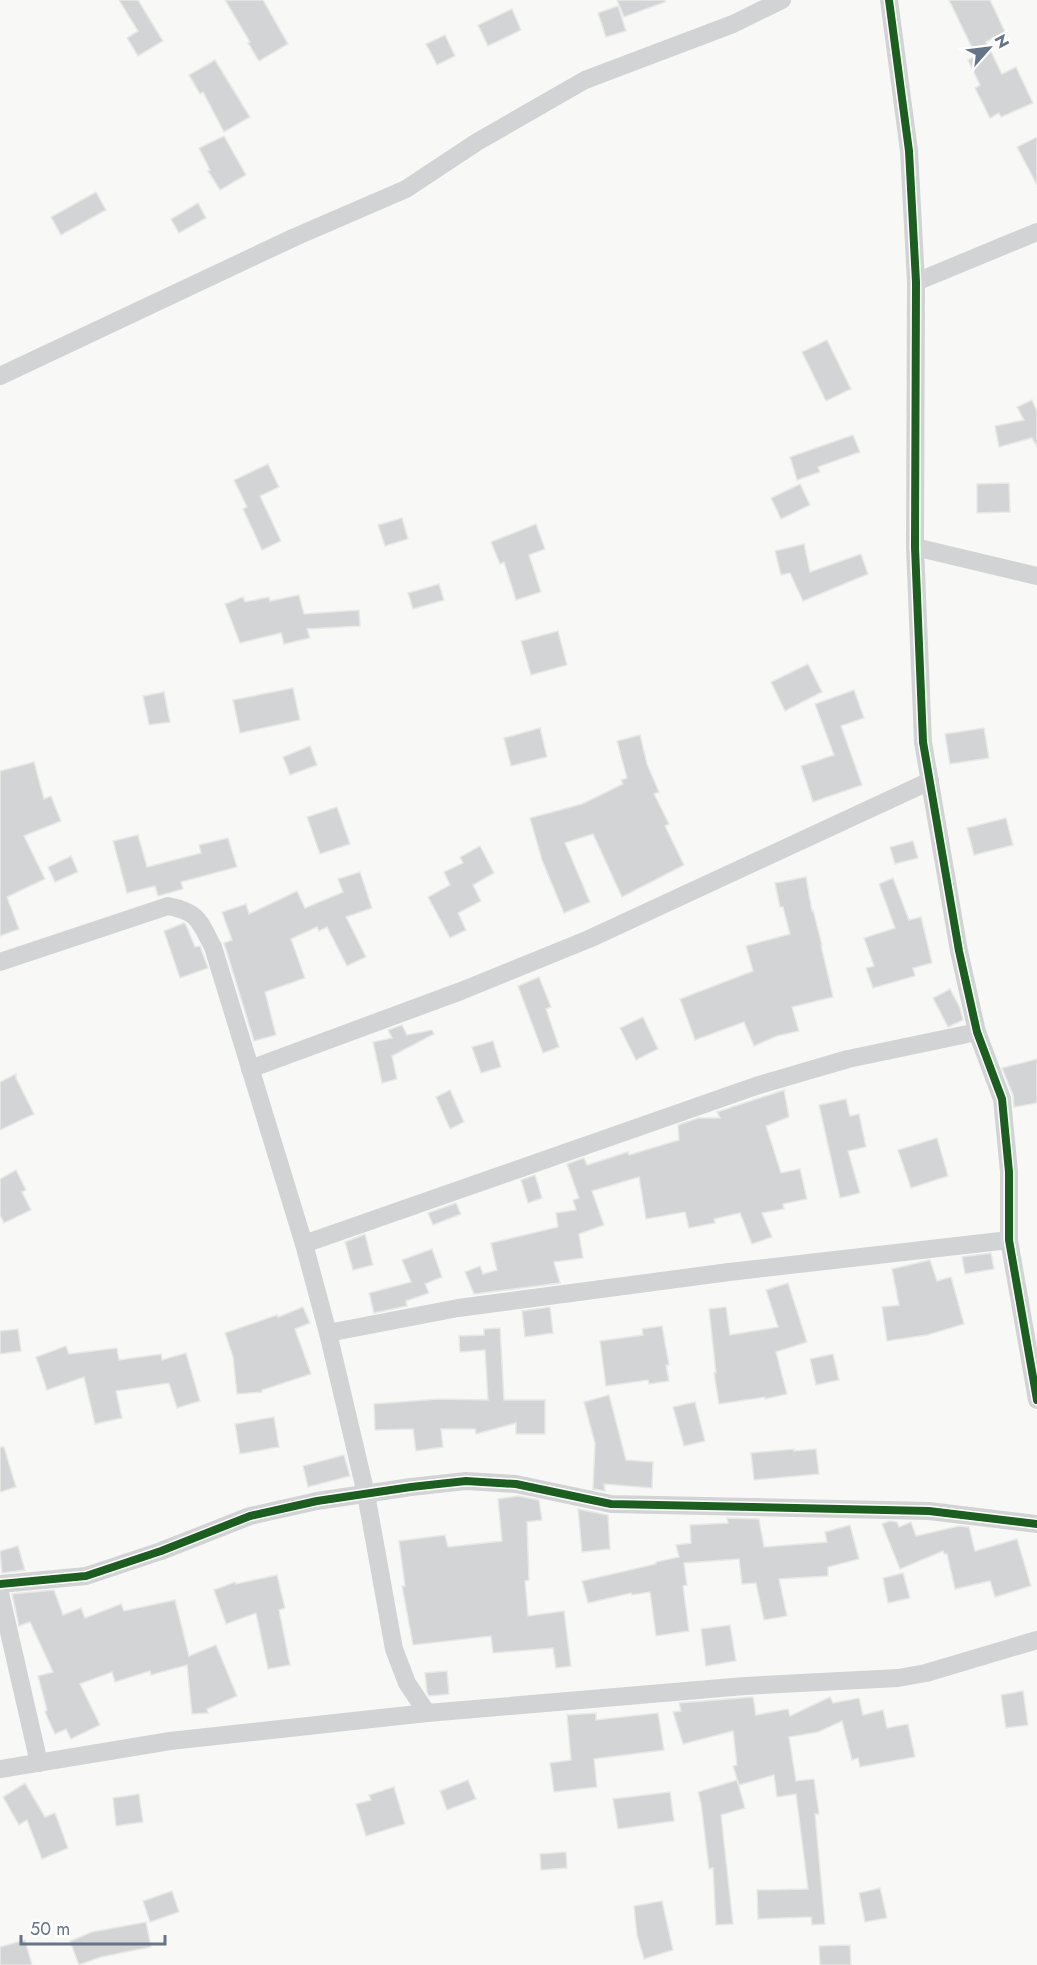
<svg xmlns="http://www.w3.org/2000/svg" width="1037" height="1965" font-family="Jost,sans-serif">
<rect width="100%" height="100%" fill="#f8f8f7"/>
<g fill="#d3d4d5" stroke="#e8e8e7" stroke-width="1.5">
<path d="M119,0h19l25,41 -25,15 -11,-18 11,-7z"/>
<path d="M225,0h38l25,44 -29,17 -11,-18 2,-1z"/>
<path d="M617,0h48v2l-41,15z"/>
<path d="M949,0h41l15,32 -19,10 16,32 14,-7 17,36 -32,14 -2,-4 -9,5 -15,-30 5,-3 -12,-25 8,-4z"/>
<path d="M618,6l8,25 -20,6 -8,-24z"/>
<path d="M512,9l9,21 -33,16 -10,-21z"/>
<path d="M445,35l10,21 -18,9 -11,-21z"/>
<path d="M215,60l35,57 -26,15 -21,-40 -3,2 -11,-19z"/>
<path d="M224,136l22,39 -26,15 -12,-19 2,-1 -11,-22z"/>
<path d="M1037,137v48l-20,-38z"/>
<path d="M96,192l10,18 -45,25 -10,-18z"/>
<path d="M198,203l8,15 -27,15 -8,-14z"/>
<path d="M827,340l24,49 -25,12 -24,-49z"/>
<path d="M1032,400l5,11v36l-5,-9 -33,9 -4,-21 29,-6 -7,-13z"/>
<path d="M853,435l7,17 -42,15 2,5 -23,8 -7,-23z"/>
<path d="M268,464l11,23 -19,9 21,45 -19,9 -19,-41 4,-2 -13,-27z"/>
<path d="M1009,483l1,29 -33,1v-29z"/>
<path d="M800,484l10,21 -29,14 -10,-21z"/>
<path d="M402,518l6,21 -23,7 -7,-21z"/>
<path d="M536,524l9,25 -16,6 12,37 -25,8 -12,-38 -4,2 -9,-22z"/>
<path d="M804,544l6,28 51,-18 7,20 -65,27 -13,-28 -9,2 -6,-24z"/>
<path d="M439,584l5,16 -31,9 -5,-16z"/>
<path d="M299,595l5,19 55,-4 1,16 -53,3 3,9 -26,6 -3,-11 -41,10 -15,-39 18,-7 2,5 24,-5 1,4z"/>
<path d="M558,631l9,34 -36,10 -10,-34z"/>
<path d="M808,664l14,28 -37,19 -14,-29z"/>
<path d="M293,688l7,32 -60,13 -7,-33z"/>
<path d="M854,690l10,28 -23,8 21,59 -49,17 -12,-36 33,-11 -19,-51z"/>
<path d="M164,692l6,30 -21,3 -6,-29z"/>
<path d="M540,728l7,29 -36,9 -7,-28z"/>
<path d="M984,728l5,30 -39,6 -5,-30z"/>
<path d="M640,735l7,29 12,28 -5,2 15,30 -4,2 19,39 -62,32 -29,-63 -28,9 25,59 -26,11 -22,-53 -12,-42 52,-14 41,-20 -2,-4 6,-2 -10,-37z"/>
<path d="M310,746l7,19 -27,10 -7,-18z"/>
<path d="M34,762l10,37 7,-3 10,25 -37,15 21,43 -38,18 12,32 -19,7v-165z"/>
<path d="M337,807l13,37 -30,10 -13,-37z"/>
<path d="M1006,818l7,27 -39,10 -7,-27z"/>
<path d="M138,835l9,32 54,-14 -2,-8 29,-7 9,29 -56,15 2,7 -25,7 -3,-10 -28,7 -14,-52z"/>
<path d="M913,841l5,17 -23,6 -5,-17z"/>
<path d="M480,846l14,27 -21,12 8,16 -23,12 8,17 -16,8 -22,-41 22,-12 -6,-13 19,-9 -3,-6z"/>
<path d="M71,856l7,16 -23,10 -7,-15z"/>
<path d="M360,872l12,36 -26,9 20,40 -19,9 -20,-39 -8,4 -2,-4 -26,12 14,39 -40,14 11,43 -22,6 -30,-98 8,-3 -10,-28 24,-8 3,10 48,-23 8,17 38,-16 -5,-13z"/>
<path d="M806,877l6,34 1,-1 9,35h-1l12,52 -41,10 7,24 -22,5 -23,10 -10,-24 -49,18 -15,-41 73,-28 -7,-25 44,-12 -7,-27h-3l-5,-24z"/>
<path d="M893,878l16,42 12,-3 11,46 -19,5 2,8 -42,12 -7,-20 8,-2 -10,-28 31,-10 -16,-44z"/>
<path d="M184,923l2,2 9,22 5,-1 8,22 -28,10 -16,-47z"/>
<path d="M539,977l12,30 -5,2 13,38 -16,6 -25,-67z"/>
<path d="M950,989l10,19 3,12 -15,7 -15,-29z"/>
<path d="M643,1017l15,32 -22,11 -16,-32z"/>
<path d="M402,1025l5,10 25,-5 2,4 -42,22 5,23 -15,4 -9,-41 19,-4 -4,-8z"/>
<path d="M493,1041l8,26 -20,6 -9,-26z"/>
<path d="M1037,1059v44l-23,4 -1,-12 -11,-27z"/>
<path d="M16,1074v4l18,36 -34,16v-48z"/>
<path d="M450,1090l14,32 -14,7 -14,-32z"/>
<path d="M784,1090l5,27 -23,9 15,47 19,-4 7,30 -24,5 1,5 -22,4 10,24 -20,7 -12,-31 -26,6 1,4 -26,5 -4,-16 -39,7 -7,-42 -47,14 12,34 -25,9 4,24 -29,4 6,21 -86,11 -9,-22 15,-6 3,8 14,-4 -6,-27 67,-16 -2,-14 20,-3 -3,-10 6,-2 -12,-34 17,-6 3,7 41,-13 1,3 50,-15 -1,-15 20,-7h22l-3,-6z"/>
<path d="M846,1099l4,17 9,-2 7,33 -18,4 12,42 -20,5 -21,-93z"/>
<path d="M937,1138l11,38 -37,12 -13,-38z"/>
<path d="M16,1170l10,20 -4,2 9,18 -27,13 -4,-8v-36z"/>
<path d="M535,1175l7,23 -14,5 -7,-23z"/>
<path d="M456,1203l5,11 -28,11 -5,-12z"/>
<path d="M365,1234l8,31 -20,5 -8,-28z"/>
<path d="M432,1249l10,28 -17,7 4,9 -23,8 1,5 -33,7 -5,-20 42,-11 -9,-22z"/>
<path d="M991,1253l3,16 -29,5 -3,-17z"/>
<path d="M930,1260l7,21 14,-4 13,47 -37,11 -40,6 -5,-34 17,-2 -7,-36z"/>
<path d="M788,1283l19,59 -31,10 11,42 -22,5v-2l-46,7 -5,-31h2l-7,-64 17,-2 4,28 48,-8 -12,-37z"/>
<path d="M303,1307l7,16 -15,6 16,45 -49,16v2l-25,2 -4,-37 -8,-24 52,-18 1,2z"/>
<path d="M550,1307l3,26 -28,4 -3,-26z"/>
<path d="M662,1326l7,39h-3l3,16 -20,3 -1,-4 -42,6 -6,-45 43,-6 -1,-6z"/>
<path d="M500,1328l4,72h41v34h-29v-11l-40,11 -1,-5h-34l2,18 -27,4 -3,-22 -38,1 -1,-26 64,-5 50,1 -3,-50 -25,2 -1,-16 25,-1v-6z"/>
<path d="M18,1329l3,22 -21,3v-23z"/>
<path d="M66,1346l3,8 48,-6 2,12 42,-6 1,6 24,-7 14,48 -23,7 -8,-25 -53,8 6,27 -27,6 -11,-47 -37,13 -11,-33z"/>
<path d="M833,1354l6,26 -23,5 -6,-26z"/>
<path d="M609,1395l17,65 27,2 -1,26 -48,-4 1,7 -12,-2 2,-46 -11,-41z"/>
<path d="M695,1402l10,39 -21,5 -11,-39z"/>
<path d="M274,1417l5,30 -39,7 -5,-30z"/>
<path d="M0,1447h4l12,40 -16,5z"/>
<path d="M794,1449v2l22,-2 3,25 -65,6 -3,-27z"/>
<path d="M344,1455l6,21 -42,11 -5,-21z"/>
<path d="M518,1496l21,4 3,20 -15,2 2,58 -4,1 3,35 36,-5 7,55 -15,2 -3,-20 -60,5 -2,-17 -78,9 -11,-59h3l-6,-45 46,-6 3,12 54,-6 -4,-42z"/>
<path d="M578,1509l30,6 2,34 -28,3z"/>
<path d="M727,1518l32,1 5,28 63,-5 -2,-10 25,-7 9,34 -31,8v9l-49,3 8,37 -23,4 -8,-37 -14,1 -3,-25 -55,4 3,22 -4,1 6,45 -33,5 -6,-44 -18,3 -1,-2 -43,10 -6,-22 74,-17v-2l23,-5 -3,-12 15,-2 -1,-18 38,-2z"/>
<path d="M889,1521l8,1 2,5 12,-5 5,14 43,-10 10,1 6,24 42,-12 14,47 -36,11 -5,-16 -35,8 -8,-35h-3l-1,-3 -43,18 -18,-45z"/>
<path d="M18,1546l7,24 -23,3 -2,-22z"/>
<path d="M903,1573l7,25 -22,5 -5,-25z"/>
<path d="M277,1575l8,33 -6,2 11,55 -22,4 -12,-56 -30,11 -12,-34 21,-8 1,2z"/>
<path d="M54,1590l9,25 18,-7 4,10 36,-14 3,7 51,-11 14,56 27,-11 21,51 -30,13 1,4 -16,1 -5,-49 -36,10 -1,-4 -35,11 -3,-10 -32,12 20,41 -29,14 -5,-10 -11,5 -10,-22 2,-2 -9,-34 15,-4 -23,-50 -11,4 -7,-32z"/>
<path d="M730,1625l6,36 -30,5 -5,-37z"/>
<path d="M447,1671l2,23 -20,2 -2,-4 -2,-19z"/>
<path d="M1023,1691l5,34 -22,3 -5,-33z"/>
<path d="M753,1697l3,18 32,-6 2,7 40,-19 3,6 26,-5 4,17 20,-5 4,18 21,-4 7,33 -55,10 -2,-9 -6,2 -10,-39 -24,11 -29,5 7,44 18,-2 5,35h-4l10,110 -13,1 -1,-8 -53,2 -1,-29 51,-1 -12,-95 -19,3 -3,-22 -35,10 -6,-19 4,-1 -4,-34 -50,13 -10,-32 8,-1 -2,-8z"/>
<path d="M596,1713v7l62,-7 6,37 -70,9 3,28 -43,5 -4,-29 21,-3 -4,-45z"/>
<path d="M468,1780l8,19 -29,11 -7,-19z"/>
<path d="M737,1780l8,28 -24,7 12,109 -17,1 -3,-57 -4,1 -8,-66 -3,-11z"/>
<path d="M25,1783l20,34 10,-4 13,35 -26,11 -15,-39 -8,5 -16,-28z"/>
<path d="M394,1787l11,37 -39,12 -10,-32 15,-4 -2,-5z"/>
<path d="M670,1792l4,29 -56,8 -5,-30z"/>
<path d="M139,1794l4,28 -27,4 -3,-28z"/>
<path d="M566,1852l1,16 -26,2 -1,-16z"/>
<path d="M880,1888l7,30 -22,4 -6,-29z"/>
<path d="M172,1891l7,21 -29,10 -7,-21z"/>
<path d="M662,1901l11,49 -29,9 -7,-24 -3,-29z"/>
<path d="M146,1922l5,25 -50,10 -22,8 -9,-24 22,-9z"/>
<path d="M25,1940l7,25h-32v-18z"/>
<path d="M850,1945l1,20h-31l-1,-19z"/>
</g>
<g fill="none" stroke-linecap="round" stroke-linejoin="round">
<g stroke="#d2d3d4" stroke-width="18">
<path d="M889,0l20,151 7,131 -1,265 8,195 36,209 18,81 25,67 7,73v68l28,160"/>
<path d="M916,282l121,-50"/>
<path d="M0,376l295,-139 111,-48 71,-47 108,-62 148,-56 49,-24"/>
<path d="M915,547l122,29"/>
<path d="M0,962l168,-56c31,6 31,15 45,41l91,297 24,89 38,161 28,155 13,34 20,30"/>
<path d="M250,1069l211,-78 128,-52 341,-158"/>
<path d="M304,1244l452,-158 92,-27 129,-27"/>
<path d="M328,1333l130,-25 271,-36 280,-32"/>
<path d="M0,1584l86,-8 75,-25 89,-35 67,-15 94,-14 55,-6 50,3 95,20 318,7 108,13"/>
<path d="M0,1593l39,170"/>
<path d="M0,1769l170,-28 257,-28 318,-27 153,-8 28,-5 111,-33"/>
</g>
<defs>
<g id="cycleway">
<path d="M889,0l20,151 7,131 -1,265 8,195 36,209 18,81 25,67 7,73v68l28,160"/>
<path d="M0,1584l86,-8 75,-25 89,-35 67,-15 94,-14 55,-6 50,3 95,20 318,7 108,13"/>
</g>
</defs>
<use href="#cycleway" stroke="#fff" stroke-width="11"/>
<use href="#cycleway" stroke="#1b5e20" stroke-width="8"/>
</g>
<g transform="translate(989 48) rotate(62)" stroke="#ffffff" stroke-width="4.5" paint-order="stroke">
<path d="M0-4.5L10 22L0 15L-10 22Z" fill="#667489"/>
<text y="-9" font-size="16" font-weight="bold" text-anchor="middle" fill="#667489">N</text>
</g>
<path d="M21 1935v9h144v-9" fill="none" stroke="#667489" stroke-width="3"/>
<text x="30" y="1935" font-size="18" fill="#667489" stroke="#ffffff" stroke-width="4.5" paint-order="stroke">50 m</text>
</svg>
